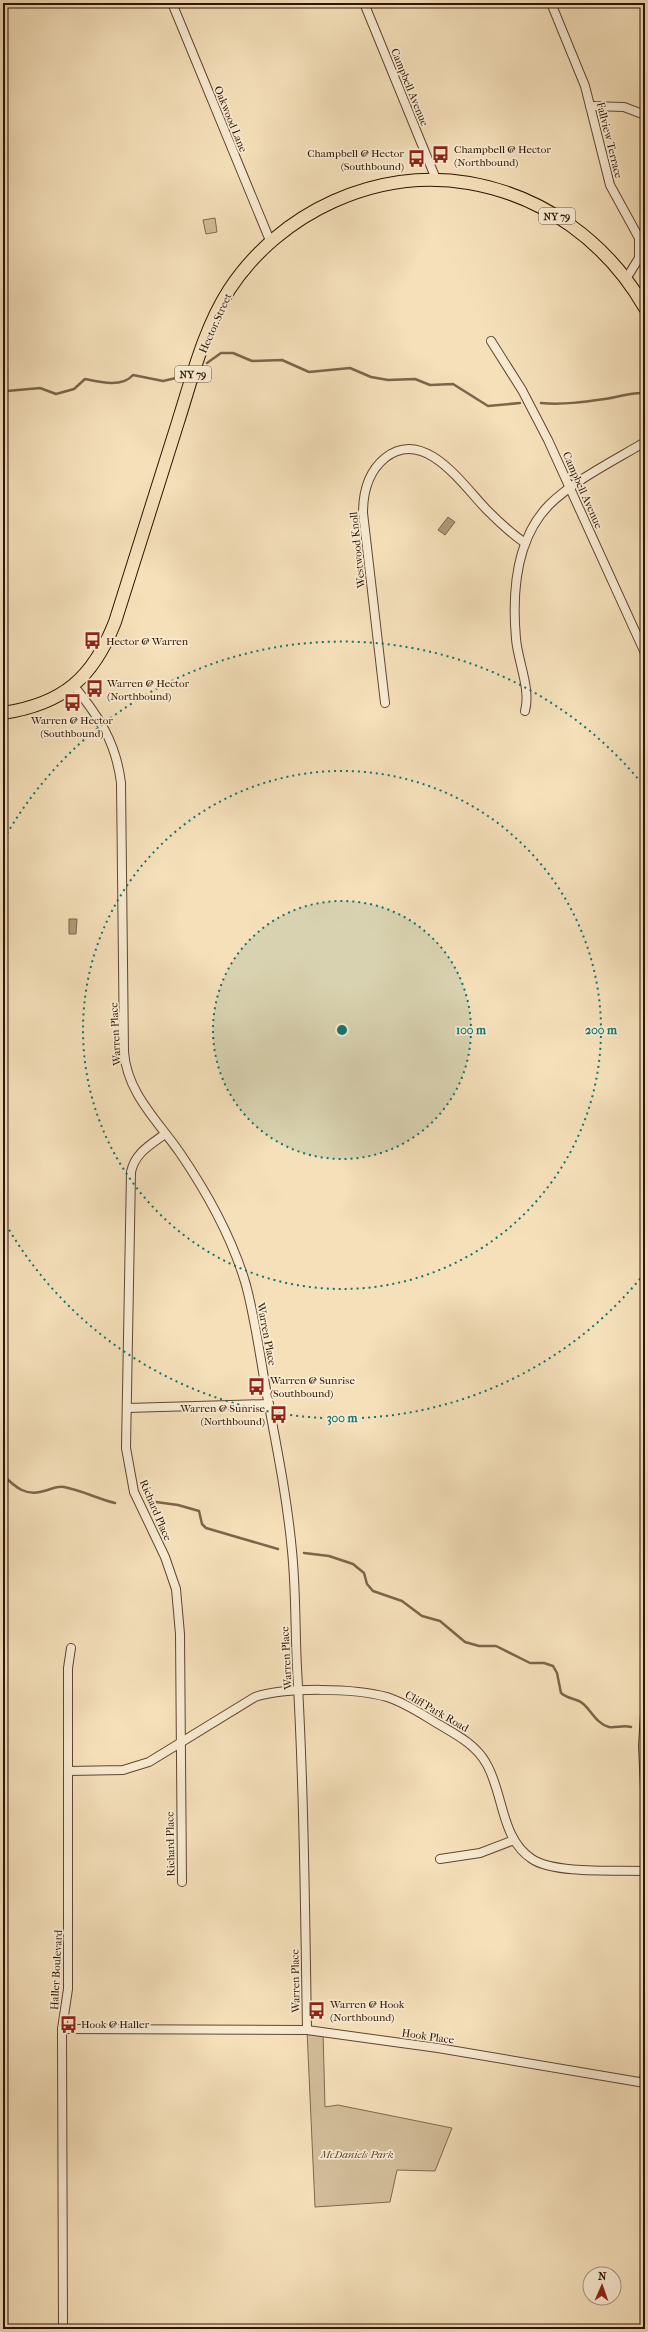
<svg xmlns="http://www.w3.org/2000/svg" width="648" height="2332" font-family="'IM FELL French Canon',serif">
<rect width="100%" height="100%" fill="#f5e0ba"/>
<filter id="stains"><feTurbulence type="fractalNoise" baseFrequency=".005" numOctaves="4"/><feColorMatrix values="0 0 0 0 .2 0 0 0 0 .09 0 0 0 0 .02 0 0 0 .5 -.17"/></filter>
<radialGradient id="worn" r=".72"><stop offset=".6" stop-color="#630" stop-opacity="0"/><stop offset="1" stop-color="#630" stop-opacity=".3"/></radialGradient>
<g fill="#d3bd9a" stroke="#80684d">
<path d="M215,218l2,14 -11,2 -3,-14z"/>
<path d="M307,2030l16,2 2,75 13,-2 114,23 -17,43 -38,-1 -7,32 -75,5z"/>
</g>
<g fill="#b19a7b" stroke="#7d644a">
<path d="M448,517l7,5 -10,13 -7,-5z"/>
<path d="M69,919h8l-1,15h-7z"/>
</g>
<g fill="none" stroke-linecap="round" stroke-linejoin="round">
<g stroke="#7d644a" stroke-width="2.5">
<path d="M207,363l14,-10h12l19,8 30,-1 27,12 41,-4 21,9 17,3 27,-1 15,6 23,-1 35,22 32,-3"/>
<path d="M7,391l33,-3 16,6 18,-5 11,-10c14,3 37,9 48,-4l30,6 13,-3"/>
<path d="M541,403c21,2 43,-1 64,-4 15,-2 25,-7 40,-6"/>
<path d="M3,1475c12,12 23,22 41,16 8,-2 12,-5 20,-4 17,3 34,12 51,16"/>
<path d="M156,1502l22,3 21,6 3,13 4,4 72,21"/>
<path d="M304,1553l25,3 24,8 11,9 3,11 6,7 29,10 20,15 18,5 25,21 14,4h17l34,17h14l9,3 4,7 4,20c6,5 11,5 18,8 10,4 15,22 30,26 7,1 14,-2 22,0"/>
</g>
<defs>
<g id="street">
<path d="M172,3l99,240"/>
<path d="M364,3l72,176"/>
<path d="M551,3l34,83 25,99 29,53v20l-13,21"/>
<path d="M590,106l34,1 21,8"/>
<path d="M491,341l31,49 26,50 97,213"/>
<path d="M74,686c25,31 42,56 47,97l3,269c3,41 34,69 56,101 28,41 52,84 66,132 9,34 14,70 20,105 10,53 21,107 26,161 4,39 3,78 5,117 7,120 8,241 10,362"/>
<path d="M385,703l-22,-190c0,-21 5,-41 22,-55 40,-32 79,29 103,53 12,12 24,23 37,32"/>
<path d="M525,711c6,-22 -7,-49 -9,-72 -4,-45 -1,-99 33,-134 24,-24 66,-45 96,-63"/>
<path d="M165,1134c-15,11 -30,19 -34,38l-5,276 8,44 31,65 11,32 4,45 2,248"/>
<path d="M127,1408l142,-4"/>
<path d="M645,1714l-2,32 2,43"/>
<path d="M69,1771l54,-1 26,-8 106,-65c31,-10 100,-9 132,0 19,6 36,18 53,28 17,10 36,20 46,38 18,30 14,75 46,96 22,15 85,11 113,12"/>
<path d="M440,1859l40,-6 34,-13"/>
<path d="M62,2029l245,1 131,18 207,35"/>
<path d="M643,2083l2,-9"/>
<path d="M63,2329l-1,-300 6,-40v-321l3,-20"/>
</g>
<path id="primary" d="M3,713c60,-9 90,-35 112,-91 21,-66 42,-133 63,-200 14,-44 26,-93 51,-132 51,-78 148,-123 240,-107 75,13 138,59 176,125"/>
</defs>
<use href="#street" stroke="#60462e" stroke-width="10"/>
<use href="#primary" stroke="#2e1300" stroke-width="14"/>
<use href="#street" stroke="#f8ebd2" stroke-width="8"/>
<use href="#primary" stroke="#f5e0ba" stroke-width="12"/>
</g>
<circle cx="342" cy="1030" r="129" fill="#0f766e" fill-opacity=".12"/>
<g fill="none" stroke="#0f766e" stroke-width="2" stroke-dasharray="2 4">
<circle cx="342" cy="1030" r="129"/>
<circle cx="342" cy="1030" r="259"/>
<path d="M644 1274A388 388 0 0 1 4 1221M4 839A388 388 0 0 1 644 786"/>
</g>
<defs>
<symbol id="bus-bare" viewBox="-9 -9 18 18"><path d="M-5-6H5V4H4V6H2V4H-2V6H-4V4H-5ZM-3.5-4V0h7V-4ZM-3.5 1.2v1.5H-2V1.2ZM2 1.2v1.5H3.5V1.2Z" fill="#8f2418" stroke="#f8ebd2" stroke-width="2.5" paint-order="stroke"/></symbol>
</defs>
<g fill-rule="evenodd">
<use href="#bus-bare" x="428" y="142" width="25" height="25"/>
<use href="#bus-bare" x="404" y="146" width="25" height="25"/>
<use href="#bus-bare" x="80" y="628" width="25" height="25"/>
<use href="#bus-bare" x="82" y="676" width="25" height="25"/>
<use href="#bus-bare" x="60" y="690" width="25" height="25"/>
<use href="#bus-bare" x="244" y="1374" width="25" height="25"/>
<use href="#bus-bare" x="266" y="1402" width="25" height="25"/>
<use href="#bus-bare" x="304" y="1998" width="25" height="25"/>
<use href="#bus-bare" x="56" y="2012" width="25" height="25"/>
</g>
<g text-anchor="middle" stroke-width="3.5" stroke-linejoin="round" paint-order="stroke">
<g fill="#f8ebd2" stroke="#6b543f" stroke-width="1">
<rect x="539" y="208" width="36" height="16" rx="3"/>
<rect x="175" y="366" width="36" height="16" rx="3"/>
</g>
<g font-size="10" font-weight="bold" fill="#2e1300">
<text x="557" y="220">NY 79</text>
<text x="193" y="378">NY 79</text>
</g>
<g font-size="11" fill="#2e1300" stroke="#f8ebd2">
<text transform="translate(410 87) rotate(68)" y="4">Campbell Avenue</text>
<text transform="translate(231 119) rotate(68)" y="4">Oakwood Lane</text>
<text transform="translate(610 140) rotate(76)" y="4">Fallview Terrace</text>
<text transform="translate(215 323) rotate(-66)" y="4">Hector Street</text>
<text transform="translate(583 490) rotate(66)" y="4">Campbell Avenue</text>
<text transform="translate(357 550) rotate(-96)" y="4">Westwood Knoll</text>
<text transform="translate(115 1034) rotate(-93)" y="4">Warren Place</text>
<text transform="translate(267 1334) rotate(79)" y="4">Warren Place</text>
<text transform="translate(156 1510) rotate(67)" y="4">Richard Place</text>
<text transform="translate(286 1658) rotate(-93)" y="4">Warren Place</text>
<text transform="translate(437 1711) rotate(30)" y="4">Cliff Park Road</text>
<text transform="translate(170 1844) rotate(-91)" y="4">Richard Place</text>
<text transform="translate(56 1970) rotate(-87)" y="4">Haller Boulevard</text>
<text transform="translate(295 1981) rotate(-91)" y="4">Warren Place</text>
<text transform="translate(428 2036) rotate(8)" y="4">Hook Place</text>
</g>
<g font-size="11" fill="#2e1300" stroke="#f8ebd2" text-anchor="start">
<text x="454" y="153">Champbell @ Hector<tspan x="454" dy="13">(Northbound)</tspan></text>
<text x="404" y="157" text-anchor="end">Champbell @ Hector<tspan x="404" dy="13">(Southbound)</tspan></text>
<text x="106" y="645">Hector @ Warren</text>
<text x="107" y="687">Warren @ Hector<tspan x="107" dy="13">(Northbound)</tspan></text>
<text x="72" y="724" text-anchor="middle">Warren @ Hector<tspan x="72" dy="13">(Southbound)</tspan></text>
<text x="270" y="1384">Warren @ Sunrise<tspan x="270" dy="13">(Southbound)</tspan></text>
<text x="265" y="1412" text-anchor="end">Warren @ Sunrise<tspan x="265" dy="13">(Northbound)</tspan></text>
<text x="330" y="2008">Warren @ Hook<tspan x="330" dy="13">(Northbound)</tspan></text>
<text x="81" y="2028">Hook @ Haller</text>
</g>
<g font-size="11" font-style="italic" fill="#684e36" stroke="#f8ebd2">
<text x="357" y="2158">McDaniels Park</text>
</g>
</g>
<circle cx="342" cy="1030" r="6" fill="#0f766e" stroke="#f8ebd2" stroke-width="2"/>
<g font-size="12" text-anchor="middle" font-weight="bold" fill="#0f766e" stroke="#f8ebd2" stroke-width="3.5" stroke-linejoin="round" paint-order="stroke">
<text x="471" y="1034">100 m</text>
<text x="601" y="1034">200 m</text>
<text x="342" y="1422">300 m</text>
</g>
<rect width="648" height="2332" fill="none" stroke="#f5e0ba" stroke-width="16"/>
<rect x="4" y="4" width="640" height="2324" fill="none" stroke="#2e1300" stroke-width="2"/>
<rect x="8" y="8" width="632" height="2316" fill="none" stroke="#2e1300"/>
<g transform="translate(602 2286) rotate(2)"><circle r="19" fill="#f8ebd2" stroke="#a7957e"/>
<path d="M0-3L7 15L0 10L-7 15Z" fill="#8f2418"/>
<text y="-6" font-size="11" font-weight="bold" text-anchor="middle" fill="#2e1300">N</text>
</g>
<rect width="100%" height="100%" filter="url(#stains)"/>
<rect width="100%" height="100%" fill="url(#worn)"/>
</svg>
